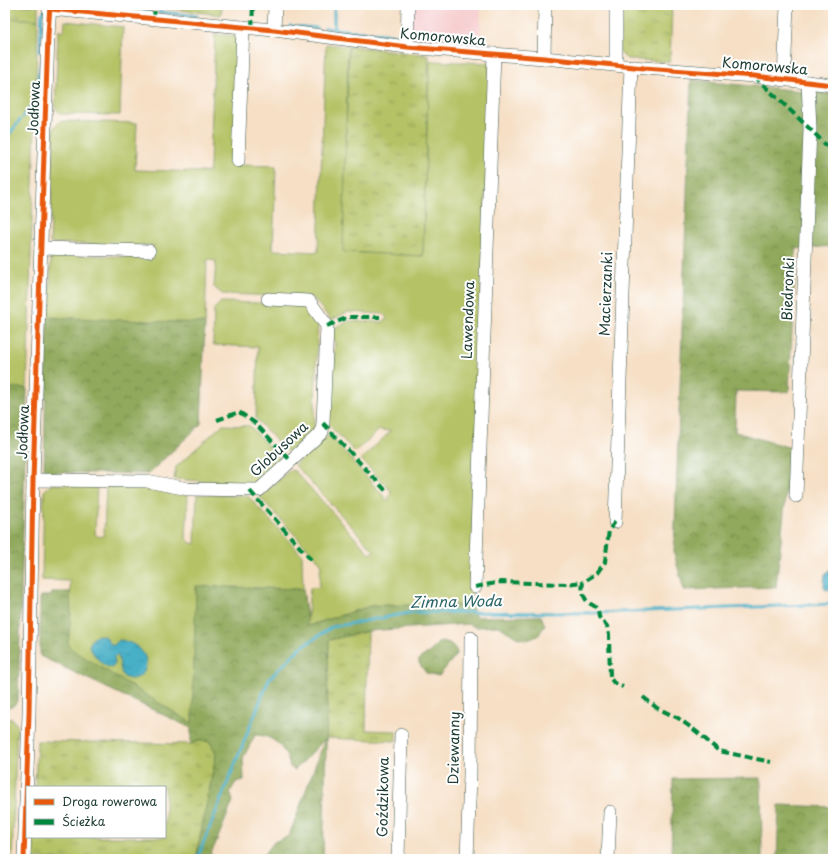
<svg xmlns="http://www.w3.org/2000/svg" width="838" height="864" font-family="'Playpen Sans',sans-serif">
<defs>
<pattern id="grass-tufts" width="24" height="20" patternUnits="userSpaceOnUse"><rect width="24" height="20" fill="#b5c366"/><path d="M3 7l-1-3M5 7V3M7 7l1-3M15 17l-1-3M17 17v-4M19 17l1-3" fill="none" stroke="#93a055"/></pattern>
<pattern id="forest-crowns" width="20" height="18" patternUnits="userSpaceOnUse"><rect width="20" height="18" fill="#90a95b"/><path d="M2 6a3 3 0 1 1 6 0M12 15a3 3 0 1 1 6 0" fill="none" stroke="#758b4c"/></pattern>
<pattern id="water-ripples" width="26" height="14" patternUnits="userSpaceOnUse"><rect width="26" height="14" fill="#47afc6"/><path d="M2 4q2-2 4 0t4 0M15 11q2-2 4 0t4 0" fill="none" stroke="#3b90a2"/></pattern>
</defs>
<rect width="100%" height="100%" fill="#fff"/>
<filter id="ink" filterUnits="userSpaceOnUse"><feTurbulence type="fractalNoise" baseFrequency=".025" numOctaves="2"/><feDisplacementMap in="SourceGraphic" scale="8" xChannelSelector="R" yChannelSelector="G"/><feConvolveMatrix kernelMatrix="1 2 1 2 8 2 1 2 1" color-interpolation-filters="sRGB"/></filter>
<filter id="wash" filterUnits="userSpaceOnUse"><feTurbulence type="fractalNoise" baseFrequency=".012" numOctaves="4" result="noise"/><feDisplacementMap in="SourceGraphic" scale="16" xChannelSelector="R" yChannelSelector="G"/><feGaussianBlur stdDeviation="0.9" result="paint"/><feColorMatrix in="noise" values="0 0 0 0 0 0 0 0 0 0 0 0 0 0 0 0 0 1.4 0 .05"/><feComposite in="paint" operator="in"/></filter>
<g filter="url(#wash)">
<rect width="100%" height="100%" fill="#f6dfc5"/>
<path fill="#f7cfd0" d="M412,5h69l-1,39 -69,-4z"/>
<g fill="url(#grass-tufts)" stroke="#6a804d">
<path d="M5,5h33v15l-33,-2z"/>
<path d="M620,5h52l-2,57 -43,-3 -8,-7z"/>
<path d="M349,46l80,9 -6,201 -81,-4z"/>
<path d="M368,631l-2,99 30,1v10l-70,-3 3,-98z"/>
<path d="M5,718l7,1 5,6 -5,134h-7z"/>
<path d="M37,741l154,3 7,-3h12l6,14 -20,104h-165l1,-22h133v-50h-130z"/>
</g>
<g fill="url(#forest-crowns)" stroke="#587348">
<path d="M691,80l142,14v152l-37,3 -7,143 -53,-1 -1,41 56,16 -15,139 -92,3 -10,-37z"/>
<path d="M47,317l158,6 -4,101 -53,50 -104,-2z"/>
<path d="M5,387l22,1 -9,313 -6,6h-7z"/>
<path d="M196,586l107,3 5,37 65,-21h98l5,12 65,-1 4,9 -7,11 -11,4 -11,-3 -17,-11 -23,1 -9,-3 -99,7 -39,9 -6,219h-62l13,-17 15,-6 36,-97 -30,31 -5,-3c-4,-18 -15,-32 -35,-32l-12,23 1,22 -8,2 -6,10 3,9 -18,44 -7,14h-12l20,-104 -6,-14h-12l-7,3v-16l-151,-72v-60h11l1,-4h18l1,24 121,107z"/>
<path d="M442,641c7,1 12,4 15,11l-2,4 -16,20 -13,-3 -7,-10v-4l11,-7 8,-9z"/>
<path d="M761,778l1,81h-91l2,-80z"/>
<path d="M779,805l52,2 1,52h-55z"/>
</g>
<g fill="#b5c366" stroke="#6a804d">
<path d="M141,5h81l-1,10z"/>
<path d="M5,18l33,2 -11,368 -22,-1z"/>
<path d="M65,21l58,6 -3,88 -59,-1 -6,-6 3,-77h6z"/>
<path d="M215,34l23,2 -4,129 42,1 -3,84 45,2 8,-208 22,2 -5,206 80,4 5,-162 2,-33 60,2 -19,542h-98l-66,21 3,-38 9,-1 2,-24 -61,-66 30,-27 5,1 75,83 4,-3 -79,-86 31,-29 5,1 57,64 3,-10 -30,-32 30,-28 -12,-1 -24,22 -28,-29 4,-62h3l1,-21h-5l1,-11 19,-8 33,1 4,-4 -4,-4 -35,-2 -17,8 -19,-23 -90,-3 -8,-7 2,-26 -9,-1 -2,63 -158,-6v-20l3,-9 1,-34 102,4 1,-12 -104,-3 4,-116 6,-6 77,2 -2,47 74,2 1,-7z"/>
<path d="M221,302l79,2 11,5 7,10 -4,110 -26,24 -32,-34 2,-72 -45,-2 1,-36z"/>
<path d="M222,425l28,1 31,34 -27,25 -80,-6 2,-12z"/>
<path d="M52,484l45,2 -2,48 4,3 5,-2 2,-49 42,1 40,8 -2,43 5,5 4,1 2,-50 51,2 54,59 1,34 -107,-3 -4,137 -121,-74 -3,-5 3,-28 -1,-35 -28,-1 2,-89z"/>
</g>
<g fill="url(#water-ripples)" stroke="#33767d">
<path d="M833,568v21l-7,1 -2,-3c0,-9 0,-16 9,-19z"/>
<path d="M98,635l7,1 6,9h3l5,-5h2c41,9 24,48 3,37 -5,-6 -3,-15 -7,-22l-3,2 1,7 -3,4c-10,-2 -18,-12 -23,-22l3,-7z"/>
</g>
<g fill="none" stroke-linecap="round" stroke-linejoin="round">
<g stroke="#47afc6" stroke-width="3">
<path d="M101,6l7,1"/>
<path d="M118,8l8,1"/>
<path d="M133,10l16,1"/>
<path d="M159,12l38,4"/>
<path d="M290,26l27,2"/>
<path d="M325,28l77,8"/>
<path d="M334,29v-24"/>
<path d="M40,52l2,-38 3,-4"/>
<path d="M38,80l3,-18"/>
<path d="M23,117l14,-20 2,-6"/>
<path d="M5,140l15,-20"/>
<path d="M197,859l72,-180 31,-31 32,-21 82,-15 179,1 240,-9"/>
</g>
</g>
</g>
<g filter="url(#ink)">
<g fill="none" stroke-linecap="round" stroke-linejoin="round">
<defs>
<g id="minor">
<path d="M616,5v60"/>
<path d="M50,9l224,21 133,17 137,11 100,10 110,8 79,9"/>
<path d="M274,30l1,-25"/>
<path d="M407,47l1,-42"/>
<path d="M544,58l1,-53"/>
<path d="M784,80l3,-75"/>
<path d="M238,161l5,-134"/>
<path d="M41,248l108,3"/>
<path d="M33,480l114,1 41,8 71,1 63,-58 1,-9 4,-97 -18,-25 -41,-2"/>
<path d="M796,496l14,-367 -2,-47"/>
<path d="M615,522l16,-456"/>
<path d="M475,587l19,-533"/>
<path d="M24,859l5,-145 4,-234 15,-445 2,-30"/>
<path d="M398,859l3,-124"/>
<path d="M467,859l3,-84 1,-137"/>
<path d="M608,859l2,-47"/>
</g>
</defs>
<use href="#minor" stroke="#3f554a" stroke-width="14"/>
<use href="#minor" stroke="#fff" stroke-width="13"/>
<g stroke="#00873e" stroke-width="4" stroke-dasharray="8 4" stroke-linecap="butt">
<path d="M154,19l1,-14"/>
<path d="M252,28l1,-23"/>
<path d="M754,76l56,53 23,23"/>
<path d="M327,326l22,-9h31"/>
<path d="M217,420l22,-8 16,11 36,38"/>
<path d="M323,423l64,69"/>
<path d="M250,491l63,71"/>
<path d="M615,522l-6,8 -4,32 -8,11 -14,9c-1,5 -1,11 2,16 5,10 13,4 14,19l8,9 2,9 1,43 4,5 9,4"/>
<path d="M475,587l26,-5 65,2 17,-2"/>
<path d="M643,697l14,11 21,10 19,14 22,19 52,11"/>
</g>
<defs>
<g id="cycleway">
<path d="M50,9l224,21 133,17 137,11 100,10 110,8 79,9"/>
<path d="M24,859l5,-145 4,-234 15,-445 2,-30"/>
</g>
</defs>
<use href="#cycleway" stroke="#fff" stroke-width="8"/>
<use href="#cycleway" stroke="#e8590c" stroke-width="5"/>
</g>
</g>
<g text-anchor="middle" stroke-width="4" stroke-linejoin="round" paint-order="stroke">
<g font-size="14" fill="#1f3d34" stroke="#fff">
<text transform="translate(443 37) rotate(5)" y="5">Komorowska</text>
<text transform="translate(765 66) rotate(5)" y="5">Komorowska</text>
<text transform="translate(34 108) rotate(-88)" y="5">Jodłowa</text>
<text transform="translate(788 289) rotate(-88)" y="5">Biedronki</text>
<text transform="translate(606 294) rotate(-88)" y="5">Macierzanki</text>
<text transform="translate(468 320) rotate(-88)" y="5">Lawendowa</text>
<text transform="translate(23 432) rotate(-88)" y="5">Jodłowa</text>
<text transform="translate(279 449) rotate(-43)" y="5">Globusowa</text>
<text transform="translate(454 748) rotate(-89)" y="5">Dziewanny</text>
<text transform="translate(383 797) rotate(-89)" y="5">Goździkowa</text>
</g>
<g font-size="15" font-style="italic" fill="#2d6567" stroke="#fff">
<text transform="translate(456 602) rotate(-1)" y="5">Zimna Woda</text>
</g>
</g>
<rect width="838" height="864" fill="none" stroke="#fff" stroke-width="20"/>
<rect x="26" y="786" width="140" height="52" fill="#ffffff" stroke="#a5b1ae"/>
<rect x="34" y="799" width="20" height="6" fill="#e8590c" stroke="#a5b1ae"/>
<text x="62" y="806" font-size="12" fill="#1f3d34">Droga rowerowa</text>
<rect x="34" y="819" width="20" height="6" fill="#00873e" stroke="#a5b1ae"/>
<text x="62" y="826" font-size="12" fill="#1f3d34">Ścieżka</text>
</svg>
